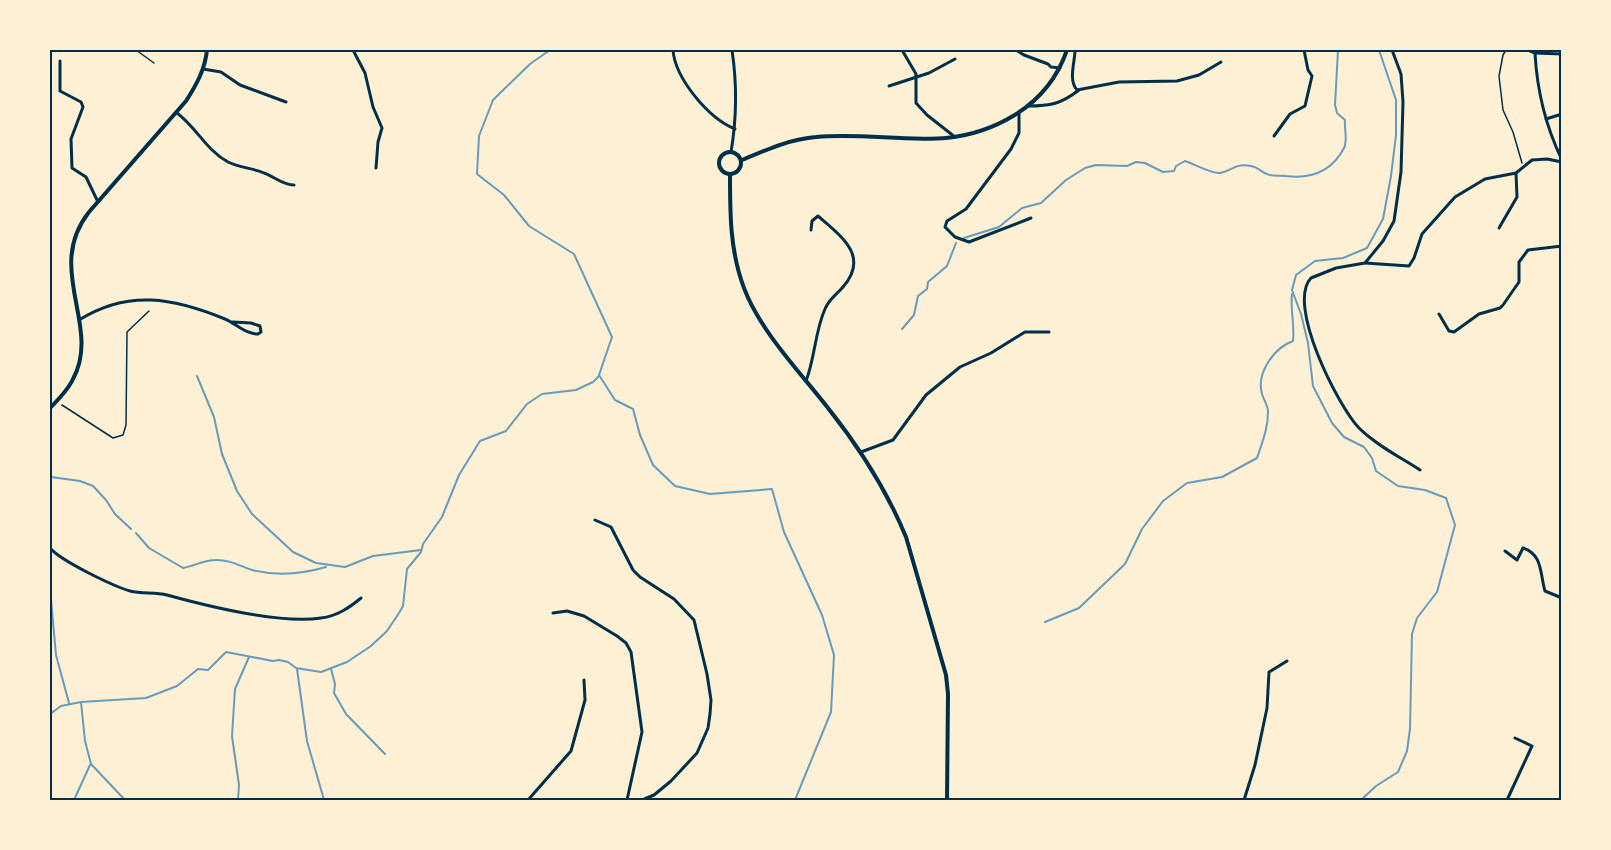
<svg xmlns="http://www.w3.org/2000/svg" width="1611" height="850" font-family="'Zilla Slab',serif">
<rect width="100%" height="100%" fill="#fdf0d5"/>
<g fill="none" stroke-linecap="round" stroke-linejoin="round">
<g stroke="#669bbc" stroke-width="2">
<path d="M550,50l-20,14 -37,36 -14,36 -2,38 27,21 25,31 45,28 38,83 -13,38 16,25 18,9 7,26 13,30 22,21 35,8 62,-5 12,43 38,83 12,40 -3,57 -36,88"/>
<path d="M964,238l35,-11 23,-19 19,-5 25,-23 19,-12 11,-3 31,1 9,-4 9,1 18,9 11,-1 2,-5 9,-5c9,3 27,13 35,12 12,-2 14,-10 31,-7 7,1 10,6 16,8 5,3 13,1 19,2 25,3 46,-5 58,-28 4,-8 0,-20 1,-28l-8,-7 -2,-8 3,-55"/>
<path d="M902,329l12,-14 4,-19 9,-7 1,-7 19,-16 9,-23"/>
<path d="M197,376l17,41 8,37 15,37 15,23 41,38 23,11 29,4 28,-11 48,-6"/>
<path d="M51,477l29,4 13,5 13,14 9,14 16,15"/>
<path d="M136,533l13,15 34,20c11,-2 22,-8 32,-8 13,-1 25,6 37,10 24,6 50,4 74,-3"/>
<path d="M50,588l6,67 13,48"/>
<path d="M1045,622l34,-14 46,-44 17,-35 21,-28 24,-18 35,-6 35,-19c5,-15 11,-29 11,-46 0,-7 -4,-11 -6,-18 -6,-21 12,-46 31,-53 2,-16 -3,-31 -1,-47"/>
<path d="M297,669l10,72 17,59"/>
<path d="M331,669l4,15 -1,9 12,21 39,40"/>
<path d="M81,702l4,39 6,23 34,36"/>
<path d="M50,714l11,-8 20,-4 65,-4 31,-12 21,-17 10,1 18,-18 47,9 6,-1 9,2 8,6 25,4 26,-10 24,-16 16,-15 12,-18 4,-7 4,-37 14,-17 2,-8 19,-27 17,-42 21,-34 26,-10 21,-27 15,-10 34,-4 17,-8 6,-6"/>
<path d="M74,800l16,-35"/>
<path d="M238,800l1,-15 -7,-49 3,-47 14,-32"/>
<path d="M1361,800l15,-14 22,-14 9,-21 3,-22 2,-95 5,-16 20,-26 18,-67 -9,-27 -21,-8 -27,-4 -22,-15 -4,-13 -8,-11 -20,-10 -12,-14 -19,-37 -5,-43 -7,-29 -9,-24 4,-15 19,-14 28,-3 24,-10 16,-29 8,-43 5,-41v-35l-17,-50"/>
</g>
<g stroke="#003049" stroke-width="1.5">
<path d="M136,50l18,13"/>
<path d="M1506,50l-3,5 -4,21 4,34 10,22 9,31"/>
<path d="M62,405l51,33 10,-3 3,-10 1,-93 22,-21"/>
</g>
<g stroke="#003049" stroke-width="3">
<path d="M353,50l12,23 8,34 9,21 -4,14 -2,26"/>
<path d="M673,50c2,28 35,68 62,79"/>
<path d="M902,50l14,24v29l11,12 28,22"/>
<path d="M1016,50l8,5 24,9 3,3 9,1"/>
<path d="M1075,50c0,12 -7,30 2,40l42,-8 58,-1 22,-6 22,-13"/>
<path d="M1392,50l9,24 2,28 -2,70 -7,49 -11,20 -18,22 -29,5 -25,10c-25,26 27,128 48,150 17,17 41,29 61,42"/>
<path d="M1528,50l7,3 27,1"/>
<path d="M1535,53c2,38 10,72 27,107"/>
<path d="M60,61v30l21,11 2,5 -12,32 1,29 14,9 12,25"/>
<path d="M203,69l18,3 19,13 46,17"/>
<path d="M889,86l40,-13 26,-14"/>
<path d="M1028,106c22,0 33,-2 51,-16"/>
<path d="M177,113c19,14 29,37 51,49 12,6 25,6 36,11 11,4 19,12 30,12"/>
<path d="M1019,113v20l-8,16 -45,60 -19,12 -2,6 10,10 14,5 62,-24"/>
<path d="M1546,119l16,-5"/>
<path d="M1274,136l16,-22 15,-8 7,-30 -4,-6 -4,-20"/>
<path d="M731,152c6,-35 6,-68 1,-102"/>
<path d="M1499,228l18,-31 -1,-24"/>
<path d="M1365,263l44,3 5,-8 8,-24 33,-37 30,-18 31,-6 16,-13 15,-1 15,3"/>
<path d="M1439,314l10,17 5,1 25,-18 21,-6 3,-3 16,-23v-20l9,-12 34,-4"/>
<path d="M79,320c49,-31 95,-22 146,-1 12,5 20,15 33,15l3,-2 -1,-6 -9,-3 -18,-1"/>
<path d="M806,381c9,-23 9,-50 19,-72 4,-10 11,-14 18,-22 27,-31 -2,-51 -25,-71l-6,5 -1,9"/>
<path d="M861,452l32,-12 33,-45 34,-28 31,-14 34,-21h24"/>
<path d="M595,520l16,7 22,43 7,7 34,22 20,21 13,54 4,26 -1,14 -2,14 -11,25 -26,28 -17,14 -12,5"/>
<path d="M50,548c11,13 63,38 80,43 12,3 25,1 37,4 40,11 114,29 154,23 16,-2 28,-10 40,-20"/>
<path d="M1505,551l12,9 6,-12c20,6 17,27 22,43l17,7"/>
<path d="M553,613l14,-2 17,5 33,20 9,7 5,9 11,80 -15,68"/>
<path d="M528,800l43,-49 14,-51 -1,-20"/>
<path d="M1244,800l11,-35 12,-57 2,-36 18,-11"/>
<path d="M1507,800l25,-54 -17,-8"/>
</g>
<g stroke="#003049" stroke-width="4">
<circle cx="730" cy="163" r="11"/>
<path d="M742,160c24,-10 48,-21 74,-23 70,-7 131,19 197,-21 27,-16 44,-37 54,-66"/>
<path d="M730,175c0,39 0,76 14,113 16,43 56,84 84,120 31,39 59,83 78,129l40,138 2,19 -1,106"/>
<path d="M50,408c8,-8 18,-18 23,-29 29,-53 -29,-110 16,-167l97,-111c11,-17 19,-32 21,-51"/>
</g>
</g>
<rect width="1611" height="850" fill="none" stroke="#fdf0d5" stroke-width="102"/>
<rect x="51" y="51" width="1509" height="748" fill="none" stroke="#003049" stroke-width="2"/>
</svg>
